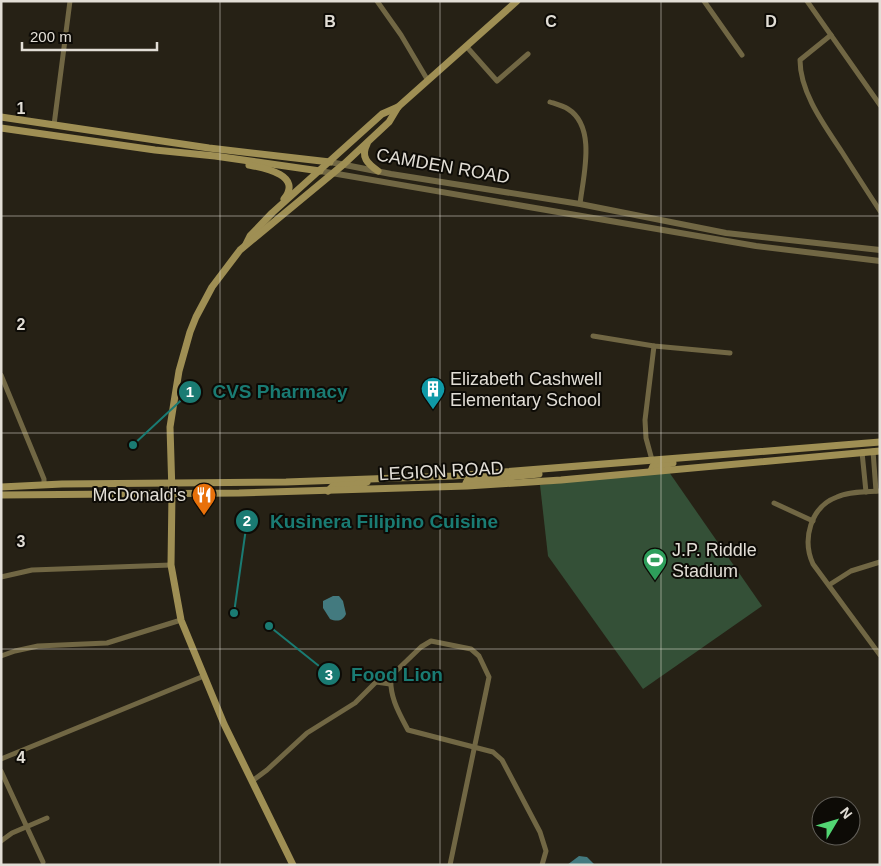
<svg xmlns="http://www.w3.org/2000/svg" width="881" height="866" font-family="Arial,sans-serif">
<rect width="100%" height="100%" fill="#262115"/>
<path fill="#345037" d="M669,472l93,134 -119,83 -95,-133 -8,-71z"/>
<g fill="#437a7f">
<path d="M333,596h6l4,5 3,13c-3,7 -9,8 -16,5l-7,-11v-7z"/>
<path d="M579,856l8,1 8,8h-28z"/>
</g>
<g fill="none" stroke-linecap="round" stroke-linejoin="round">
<g stroke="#716744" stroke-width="5">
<path d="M377,1l24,34 26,44"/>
<path d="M704,1l38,54"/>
<path d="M807,1l73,104"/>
<path d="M831,35l-31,25c0,33 25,66 42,92 12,19 25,39 38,59"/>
<path d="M466,46l31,35 31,-27"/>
<path d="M550,102c6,2 13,4 18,7 29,18 15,68 12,95"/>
<path d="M54,125l16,-124"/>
<path d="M593,336l61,10 76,7"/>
<path d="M1,375l43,104v6"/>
<path d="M873,451l3,40"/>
<path d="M862,452l4,40"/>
<path d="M652,460l-6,-22 -1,-18 9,-74"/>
<path d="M880,491c-14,1 -30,0 -43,6 -27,10 -35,43 -24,67l67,91"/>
<path d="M774,503l39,18"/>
<path d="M1,577l31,-7 139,-5"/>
<path d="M829,585l22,-14 29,-9"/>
<path d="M1,656l14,-5 23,-5 69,-3 74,-23"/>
<path d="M391,676l30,-29 10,-6 40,8 8,7 10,21 -39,188"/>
<path d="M391,676c-2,20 8,37 17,54l85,22 9,8 38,72 6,19 -4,14"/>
<path d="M376,682l14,2"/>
<path d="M1,759l203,-83"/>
<path d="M1,771l42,91"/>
<path d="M252,781l15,-11 40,-37 48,-30 25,-25 11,-2"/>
<path d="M1,841l11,-8 35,-15"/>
</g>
<g stroke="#716744" stroke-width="6">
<path d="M330,162l61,12 189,30 146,29 154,17"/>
<path d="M320,171l436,75 124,15"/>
</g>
<g stroke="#9f8f54" stroke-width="7">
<path d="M1,117l208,31 121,14"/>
<path d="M1,128l154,22 60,6 105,15"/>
<path d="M367,144c-7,13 1,20 11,27"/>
<path d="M249,165c15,3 54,10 35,34"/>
<path d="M246,244l4,-8 22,-23 110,-99 16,-7"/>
<path d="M651,471l2,-5 20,-3"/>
<path d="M466,483l1,-2 72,-7"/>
<path d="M1,487l61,-3 224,-2 167,-6 427,-34"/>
<path d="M328,491l5,-5 29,-2 5,-2"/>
<path d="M1,495l238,-2 228,-7 94,-6 319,-29"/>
<path d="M293,865l-69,-141 -43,-104 -10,-55 1,-72 -2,-66 9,-56 11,-39 6,-15 16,-30 28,-37 104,-86 45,-42 9,-15 119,-106"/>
</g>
</g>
<path fill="none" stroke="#e2ded6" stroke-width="1" stroke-opacity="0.55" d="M220,1v864M440,1v864M661,1v864M1,216h879M1,433h879M1,649h879"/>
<defs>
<symbol id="building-pin" viewBox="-11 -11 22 30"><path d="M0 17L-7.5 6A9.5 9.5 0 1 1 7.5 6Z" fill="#0f9aa8" stroke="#0d0b06"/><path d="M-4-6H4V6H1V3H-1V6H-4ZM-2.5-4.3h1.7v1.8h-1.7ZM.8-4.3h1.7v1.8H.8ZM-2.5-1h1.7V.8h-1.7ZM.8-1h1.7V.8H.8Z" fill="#fff"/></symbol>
<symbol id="restaurant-pin" viewBox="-11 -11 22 30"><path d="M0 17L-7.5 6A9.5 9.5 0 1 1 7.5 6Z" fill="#e8710a" stroke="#0d0b06"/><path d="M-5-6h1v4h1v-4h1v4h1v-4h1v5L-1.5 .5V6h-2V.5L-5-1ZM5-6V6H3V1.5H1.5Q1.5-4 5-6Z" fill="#fff"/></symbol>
<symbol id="stadium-pin" viewBox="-11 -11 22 30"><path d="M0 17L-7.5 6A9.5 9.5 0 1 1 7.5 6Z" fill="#2e9e5b" stroke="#0d0b06"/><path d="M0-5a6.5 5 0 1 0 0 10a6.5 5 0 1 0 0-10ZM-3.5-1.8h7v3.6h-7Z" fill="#fff"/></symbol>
</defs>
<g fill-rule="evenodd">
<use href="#building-pin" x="419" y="375" width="28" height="38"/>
<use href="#restaurant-pin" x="190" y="481" width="28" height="38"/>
<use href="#stadium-pin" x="641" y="546" width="28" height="38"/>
</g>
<g text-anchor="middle" stroke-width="4" stroke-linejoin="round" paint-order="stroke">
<g font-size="18" fill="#e2ded6" stroke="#0d0b06">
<text transform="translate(443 166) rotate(10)" y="6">CAMDEN ROAD</text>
<text transform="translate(441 471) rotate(-3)" y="6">LEGION ROAD</text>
</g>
<g font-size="18" fill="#e2ded6" stroke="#0d0b06" text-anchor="start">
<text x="450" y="385">Elizabeth Cashwell<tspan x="450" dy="21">Elementary School</tspan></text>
<text x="186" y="501" text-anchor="end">McDonald's</text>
<text x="672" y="556">J.P. Riddle<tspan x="672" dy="21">Stadium</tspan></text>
</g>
</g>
<g font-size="16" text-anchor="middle" font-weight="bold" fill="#e2ded6" stroke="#0d0b06" stroke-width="4" stroke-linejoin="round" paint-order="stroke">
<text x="330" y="27">B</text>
<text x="551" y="27">C</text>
<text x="771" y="27">D</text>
<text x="21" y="114">1</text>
<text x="21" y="330">2</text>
<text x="21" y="547">3</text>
<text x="21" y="763">4</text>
</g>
<path fill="none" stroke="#1a7b73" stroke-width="2" d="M133 445L190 392M234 613L247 521M269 626L329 674"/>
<g fill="#1a7b73" stroke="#0d0b06" stroke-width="2">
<circle cx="133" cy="445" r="5"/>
<circle cx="234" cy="613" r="5"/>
<circle cx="269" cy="626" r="5"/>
<circle cx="190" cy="392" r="12"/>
<circle cx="247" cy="521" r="12"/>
<circle cx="329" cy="674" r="12"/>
</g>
<g font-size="15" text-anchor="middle" font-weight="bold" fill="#fff">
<text x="190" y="397">1</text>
<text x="247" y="526">2</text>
<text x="329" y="680">3</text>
</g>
<g font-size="19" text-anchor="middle" font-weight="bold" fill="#1a7b73" stroke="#0d0b06" stroke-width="4" stroke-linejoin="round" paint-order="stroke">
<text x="280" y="398">CVS Pharmacy</text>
<text x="384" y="528">Kusinera Filipino Cuisine</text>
<text x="397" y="681">Food Lion</text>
</g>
<rect width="881" height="866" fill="none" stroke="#e2ded6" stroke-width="5"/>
<g transform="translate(836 821) rotate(52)"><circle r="24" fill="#0d0b06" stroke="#625f59"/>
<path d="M0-4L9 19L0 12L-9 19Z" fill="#52d673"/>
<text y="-8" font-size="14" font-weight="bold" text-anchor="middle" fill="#e2ded6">N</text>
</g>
<path d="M22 42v8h135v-8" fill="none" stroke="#e2ded6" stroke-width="2.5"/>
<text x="30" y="42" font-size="15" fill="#e2ded6" stroke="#0d0b06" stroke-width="4" paint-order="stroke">200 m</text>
</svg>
